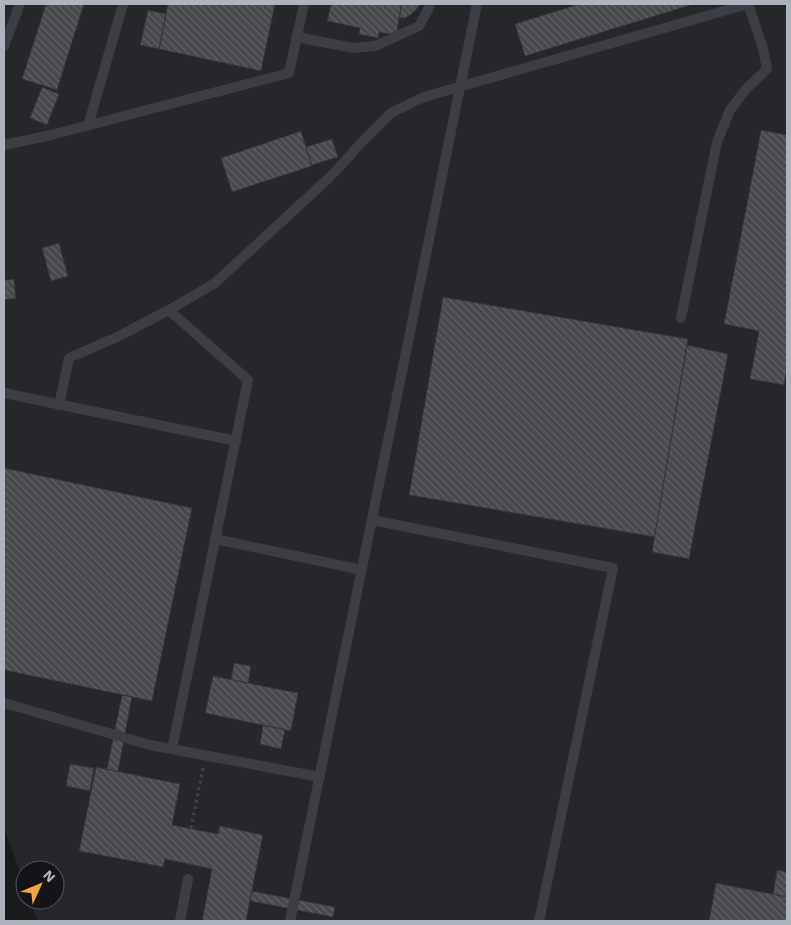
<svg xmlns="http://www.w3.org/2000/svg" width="791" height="925" font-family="'Work Sans',sans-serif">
<defs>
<pattern id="building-back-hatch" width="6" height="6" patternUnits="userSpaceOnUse" patternTransform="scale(1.25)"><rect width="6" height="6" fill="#47494d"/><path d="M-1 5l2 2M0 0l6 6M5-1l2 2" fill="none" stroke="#5f6165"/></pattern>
</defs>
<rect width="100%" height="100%" fill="#1a1b1d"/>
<path fill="#26272a" d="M4,4h783v917h-749l-8,-21h25v-30h-30v16l-21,-58z"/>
<g fill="url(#building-back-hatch)" stroke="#343539">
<path d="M46,4h38l-27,86 -35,-11z"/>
<path d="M168,4h107l-14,67 -102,-22z"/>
<path d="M331,4h71l-6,31 -17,-3 -1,6 -19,-4 1,-6 -33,-7z"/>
<path d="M402,4h18l-4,6 -6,5 -5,3h-6z"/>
<path d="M579,4h115l-169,52 -10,-32z"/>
<path d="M148,10l18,4 -7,35 -19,-4z"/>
<path d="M42,87l17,7 -12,31 -17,-7z"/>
<path d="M761,130l26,5v233l-3,17 -34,-6 9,-48 -35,-7z"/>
<path d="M301,131l11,35 -80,26 -11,-34z"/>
<path d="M332,139l6,18 -26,8 -6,-18z"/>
<path d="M59,243l9,33 -17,5 -9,-33z"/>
<path d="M14,279l2,19 -12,2v-20z"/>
<path d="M443,297l245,42 -33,198 -246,-42z"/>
<path d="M687,345l41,9 -39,205 -37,-7z"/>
<path d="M4,468l188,40 -40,193 -148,-31z"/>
<path d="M234,663l17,3 -3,17 -17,-3z"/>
<path d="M213,676l85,17 -7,38 -86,-18z"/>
<path d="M122,695l10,2 -14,75 -11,-3z"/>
<path d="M263,725l22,5 -4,19 -21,-5z"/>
<path d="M70,764l24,4 -4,23 -24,-5z"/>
<path d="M96,767l84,17 -8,41 46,9 2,-8 43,9 -17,86h-44l10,-52 -47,-10 -2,8 -84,-16z"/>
<path d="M777,870l10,2v25l-14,-3z"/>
<path d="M716,883l71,14v24h-78z"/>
<path d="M252,891l83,16 -2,10 -83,-16z"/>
</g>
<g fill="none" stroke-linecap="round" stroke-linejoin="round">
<path stroke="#414449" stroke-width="3" stroke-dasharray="2.5 4" stroke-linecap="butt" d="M191,828l12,-60"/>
<g stroke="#3b3d42" stroke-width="10">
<path d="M296,37l58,11 21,-2 44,-20 10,-18 1,-4"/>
<path d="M4,46l16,-42"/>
<path d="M88,126l35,-122"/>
<path d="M4,145l47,-10 238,-62 15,-69"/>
<path d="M169,310l79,70 -76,369"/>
<path d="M681,318l36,-176 13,-32 16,-21 21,-20 -4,-21 -15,-44"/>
<path d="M4,393l232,48"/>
<path d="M59,405l10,-47 50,-22 50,-26 46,-27 116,-107 32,-35 28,-28 33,-16 324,-93"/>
<path d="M372,520l241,48 -74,353"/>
<path d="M215,539l147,31"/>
<path d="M4,703l146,42 170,32"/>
<path d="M180,921l8,-42"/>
<path d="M290,921l187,-917"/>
</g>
</g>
<rect width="791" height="925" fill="none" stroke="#adb3bc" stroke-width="10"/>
<g transform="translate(40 885) rotate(46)"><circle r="24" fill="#151518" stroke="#52545a"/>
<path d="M0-4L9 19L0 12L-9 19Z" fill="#eea641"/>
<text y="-8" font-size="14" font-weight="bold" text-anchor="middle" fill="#adb3bc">N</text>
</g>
</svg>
